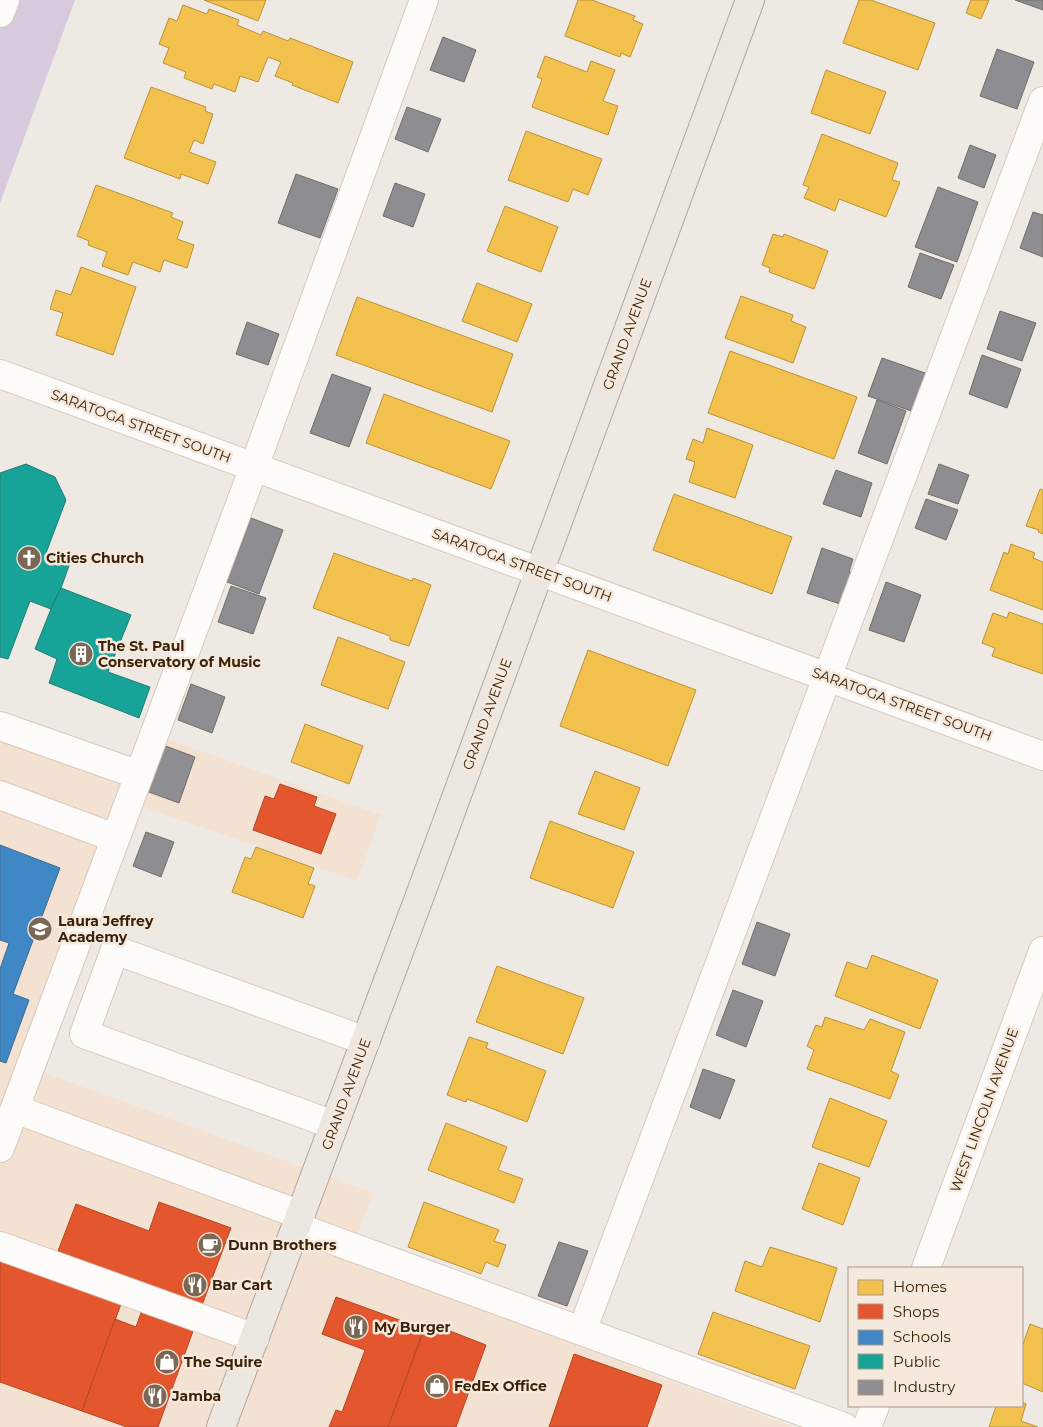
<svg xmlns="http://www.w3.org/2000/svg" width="1043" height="1427" font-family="Montserrat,sans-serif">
<rect width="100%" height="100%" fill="#efe9e3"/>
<path fill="#f3e1d1" d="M0,725l135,50 32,-36 214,76 -24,66 -231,-80 -97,266 344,126 -25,67 445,167h-793z"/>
<path fill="#d6cadc" d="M0,0h75l-75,203z"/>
<g fill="#f2c14e" stroke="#bb9239">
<path d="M204,0h62l-8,21z"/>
<path d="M578,0h14l43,16 -2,4 10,4 -13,33 -9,-4 -1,4 -55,-21z"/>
<path d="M859,0h12l64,23 -17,47 -75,-27z"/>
<path d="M971,0h18l-8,19 -15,-6z"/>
<path d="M183,5l24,9 2,-5 30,11 -2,5 24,10 2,-4 25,10 2,-3 63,24 -15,41 -46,-18 1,-2 -18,-7 6,-14 -13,-5 -10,25 -18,-6 -5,16 -21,-8 -2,5 -28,-11 2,-6 -23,-9 6,-15 -10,-4 10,-26 8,3z"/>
<path d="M545,56l42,16 4,-11 24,9 -12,31 15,5 -10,29 -76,-28 10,-28 -5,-2z"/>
<path d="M826,70l60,22 -16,42 -59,-21z"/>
<path d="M151,87l55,20 -1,4 8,3 -10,30 -9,-4 -5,12 27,10 -8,22 -27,-10 -1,5 -56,-21z"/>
<path d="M526,131l76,28 -14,36 -15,-6 -5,13 -60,-22z"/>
<path d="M822,134l76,29 -6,17 8,2 -14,35 -47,-18 -4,12 -31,-13 5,-11 -6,-2z"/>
<path d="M96,185l77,28 -2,4 12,5 -6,17 17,6 -7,23 -23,-8 -4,12 -27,-10 -5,13 -26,-9 5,-14 -19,-7 1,-4 -12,-5z"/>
<path d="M505,206l53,21 -17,45 -54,-21z"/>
<path d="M773,234l10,3 1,-3 44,17 -14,38 -45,-17 1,-4 -8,-3z"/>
<path d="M81,267l55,20 -23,68 -57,-20 7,-22 -13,-4 6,-19 15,5z"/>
<path d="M477,283l55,21 -15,38 -55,-21z"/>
<path d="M741,296l52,19 -2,6 15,6 -13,36 -68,-25z"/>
<path d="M357,297l156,57 -21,58 -156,-57z"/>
<path d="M730,351l127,46 -23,62 -126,-46z"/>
<path d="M384,394l126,47 -19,48 -125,-46z"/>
<path d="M707,428l46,17 -18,53 -46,-16 6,-20 -9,-3 7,-20 10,4z"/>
<path d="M1040,489l3,1v44l-5,-2 1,-2 -13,-4z"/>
<path d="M674,494l118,43 -20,57 -119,-44z"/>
<path d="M1011,544l24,9 -2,5 10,4v48l-53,-20 14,-38 4,2z"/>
<path d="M334,553l78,28 1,-3 18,7 -22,61 -19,-6v-4l-77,-28z"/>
<path d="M1009,612l34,12v50l-51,-18 3,-8 -13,-5 11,-30 14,5z"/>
<path d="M338,637l67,25 -17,47 -67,-24z"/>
<path d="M588,650l108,40 -28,76 -108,-40z"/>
<path d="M305,724l58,22 -14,38 -58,-22z"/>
<path d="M595,771l45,17 -16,42 -46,-16z"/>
<path d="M550,821l84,31 -21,56 -83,-30z"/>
<path d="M256,847l58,21 -6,16 7,2 -12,32 -71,-26 13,-35 6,2z"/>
<path d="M872,955l66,25 -18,49 -85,-33 12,-34 20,7z"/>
<path d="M497,966l87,32 -21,56 -87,-32z"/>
<path d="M825,1017l39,13 6,-11 35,13 -14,39 8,4 -9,24 -83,-30 7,-19 -7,-4 9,-21 6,2z"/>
<path d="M469,1037l19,6 -2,5 60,23 -19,51 -60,-23 -1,3 -19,-7z"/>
<path d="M830,1098l57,23 -18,46 -57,-20z"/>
<path d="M446,1123l61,24 -9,23 25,9 -9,24 -86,-33z"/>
<path d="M819,1163l41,15 -17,47 -41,-16z"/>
<path d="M424,1202l75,28 -5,11 12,4 -8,22 -12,-5 -5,12 -73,-27z"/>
<path d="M770,1247l67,21 -17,54 -85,-31 10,-30 17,6z"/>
<path d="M713,1312l97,34 -15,43 -97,-35z"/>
<path d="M1030,1324l13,5v63l-21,-9v-36z"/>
<path d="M1022,1402l4,2 -5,17 17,6h-49l7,-21h26z"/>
</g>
<g fill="#e4572e" stroke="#b14723">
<path d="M280,784l37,13 -3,9 22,8 -15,40 -68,-24 12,-34 9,3z"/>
<path d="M159,1202l72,26 -29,77 -144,-54 18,-47 73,27z"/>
<path d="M0,1260l121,44 -39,107 -82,-29z"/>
<path d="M336,1297l88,32 -36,98h-59l7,-17 6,2 23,-62 -43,-16z"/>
<path d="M144,1304l52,19 -38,104h-31l-45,-16 33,-92 21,8z"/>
<path d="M427,1322l59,23 -30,82h-68z"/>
<path d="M574,1354l88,31 -15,42h-98z"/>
</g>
<path fill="#3f88c5" stroke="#3e6a8d" d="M0,845l60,23 -47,126 16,6 -23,63 -6,-2v-92l9,-26 -9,-3z"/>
<g fill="#17a398" stroke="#227d6d">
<path d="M26,464l29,13 11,23 -20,53 24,10 -9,25 -10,21 -21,-8 -22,58 -8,-2v-184z"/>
<path d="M61,588l70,27 -23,57 42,15 -11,31 -90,-35 8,-24 -22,-10 16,-40z"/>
</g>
<g fill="#8d8d92" stroke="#746d69">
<path d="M1015,0h28v10z"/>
<path d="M443,37l33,13 -12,32 -34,-12z"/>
<path d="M997,49l37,13 -17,47 -37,-13z"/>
<path d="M407,107l34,12 -13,33 -33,-13z"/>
<path d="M970,145l26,10 -12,33 -26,-10z"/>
<path d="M296,174l42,15 -18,49 -42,-15z"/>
<path d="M395,183l30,11 -12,33 -30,-11z"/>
<path d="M938,187l40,15 -21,60 -42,-15z"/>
<path d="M1033,212l10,3v42l-23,-9z"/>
<path d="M920,253l34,12 -13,34 -33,-12z"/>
<path d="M1000,311l36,12 -14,38 -35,-12z"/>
<path d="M247,322l32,12 -11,31 -32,-11z"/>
<path d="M982,355l39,14 -14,39 -38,-14z"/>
<path d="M882,358l46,16 -14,38 -46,-16z"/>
<path d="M332,374l39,14 -22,59 -39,-14z"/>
<path d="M877,400l29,11 -19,53 -29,-11z"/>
<path d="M939,464l30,11 -11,29 -30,-10z"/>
<path d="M836,470l36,13 -11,34 -38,-13z"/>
<path d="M926,499l32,11 -12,30 -31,-12z"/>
<path d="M251,518l32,12 -24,64 -32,-12z"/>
<path d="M822,548l31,11 -4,13h2l-11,32 -33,-11z"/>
<path d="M886,582l35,13 -17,47 -35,-12z"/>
<path d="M231,586l35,12 -13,36 -35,-12z"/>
<path d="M191,684l34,13 -13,36 -34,-13z"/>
<path d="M163,745l32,12 -16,46 -33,-12z"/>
<path d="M146,832l28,10 -13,35 -28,-11z"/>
<path d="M757,922l33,12 -15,42 -33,-12z"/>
<path d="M733,990l30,11 -17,46 -30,-12z"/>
<path d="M703,1069l32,11 -15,39 -30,-12z"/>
<path d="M559,1242l29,9 -21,55 -29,-10z"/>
</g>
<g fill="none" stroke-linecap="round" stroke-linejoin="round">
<defs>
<g id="minor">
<path d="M0,13l5,-13"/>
<path d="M0,374l1043,382"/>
<path d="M0,726l139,49"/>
<path d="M0,795l115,43"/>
<path d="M15,1109l286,106"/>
<path d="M334,1125l-250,-91 31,-84 251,91"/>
<path d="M0,1148l254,-681 170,-467"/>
<path d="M297,1227l547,200"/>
<path d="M0,1246l255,92"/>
<path d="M926,1268l117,-317"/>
<path d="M582,1331l461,-1230"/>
<path d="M867,1427l8,-21"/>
</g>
<path id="major" d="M221,1427l201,-537 328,-890"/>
</defs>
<use href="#minor" stroke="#d7c9ba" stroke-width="30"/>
<use href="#major" stroke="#b4a69a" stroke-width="30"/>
<use href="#minor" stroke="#fdfcfb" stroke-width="28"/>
<use href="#major" stroke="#ede7e1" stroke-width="28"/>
</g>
<defs>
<symbol id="church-disc" viewBox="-11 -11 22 22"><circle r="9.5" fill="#7a6855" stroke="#f5e8dd"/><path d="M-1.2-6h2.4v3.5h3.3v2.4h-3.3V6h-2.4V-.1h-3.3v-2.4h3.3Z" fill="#fff"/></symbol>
<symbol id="building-disc" viewBox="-11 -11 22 22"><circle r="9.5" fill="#7a6855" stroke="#f5e8dd"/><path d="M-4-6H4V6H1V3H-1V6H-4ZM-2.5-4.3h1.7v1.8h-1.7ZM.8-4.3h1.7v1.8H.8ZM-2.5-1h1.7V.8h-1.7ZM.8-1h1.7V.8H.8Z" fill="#fff"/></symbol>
<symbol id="school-disc" viewBox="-11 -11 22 22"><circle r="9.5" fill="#7a6855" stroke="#f5e8dd"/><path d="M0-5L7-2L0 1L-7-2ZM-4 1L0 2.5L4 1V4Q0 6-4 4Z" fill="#fff"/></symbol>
<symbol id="cafe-disc" viewBox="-11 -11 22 22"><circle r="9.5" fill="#7a6855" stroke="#f5e8dd"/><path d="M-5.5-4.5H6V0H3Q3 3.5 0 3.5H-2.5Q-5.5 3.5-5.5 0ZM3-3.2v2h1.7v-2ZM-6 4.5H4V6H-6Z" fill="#fff"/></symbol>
<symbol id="restaurant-disc" viewBox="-11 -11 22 22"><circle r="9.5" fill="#7a6855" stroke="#f5e8dd"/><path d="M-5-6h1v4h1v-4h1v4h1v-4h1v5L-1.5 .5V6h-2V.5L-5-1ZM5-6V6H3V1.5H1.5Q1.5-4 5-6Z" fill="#fff"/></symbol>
<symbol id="shop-disc" viewBox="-11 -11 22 22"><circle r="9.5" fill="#7a6855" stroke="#f5e8dd"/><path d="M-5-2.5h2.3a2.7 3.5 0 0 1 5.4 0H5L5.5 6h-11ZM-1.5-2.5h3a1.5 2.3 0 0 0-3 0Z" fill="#fff"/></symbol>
</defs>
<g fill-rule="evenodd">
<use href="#church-disc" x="15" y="544" width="28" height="28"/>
<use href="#building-disc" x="67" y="640" width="28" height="28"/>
<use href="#school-disc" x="26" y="915" width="28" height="28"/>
<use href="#cafe-disc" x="196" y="1231" width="28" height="28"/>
<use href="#restaurant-disc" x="181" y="1271" width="28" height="28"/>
<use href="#restaurant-disc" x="342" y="1313" width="28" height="28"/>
<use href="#shop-disc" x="153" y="1348" width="28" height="28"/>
<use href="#shop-disc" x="423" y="1372" width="28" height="28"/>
<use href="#restaurant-disc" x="141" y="1382" width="28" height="28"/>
</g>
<g text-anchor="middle" stroke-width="5" stroke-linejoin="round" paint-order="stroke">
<g font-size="14" fill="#3b2309" stroke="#f5e8dd">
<text transform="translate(627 334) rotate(-70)" y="5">GRAND AVENUE</text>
<text transform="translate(141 426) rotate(20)" y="5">SARATOGA STREET SOUTH</text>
<text transform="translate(522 565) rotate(20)" y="5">SARATOGA STREET SOUTH</text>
<text transform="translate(902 704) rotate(20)" y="5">SARATOGA STREET SOUTH</text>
<text transform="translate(487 714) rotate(-70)" y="5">GRAND AVENUE</text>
<text transform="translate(346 1094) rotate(-70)" y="5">GRAND AVENUE</text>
<text transform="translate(984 1110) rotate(-70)" y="5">WEST LINCOLN AVENUE</text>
</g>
<g font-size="14" font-weight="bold" fill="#3b2309" stroke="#f5e8dd" text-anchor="start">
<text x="46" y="563">Cities Church</text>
<text x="98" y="651">The St. Paul<tspan x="98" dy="16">Conservatory of Music</tspan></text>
<text x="58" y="926">Laura Jeffrey<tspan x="58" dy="16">Academy</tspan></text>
<text x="228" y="1250">Dunn Brothers</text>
<text x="212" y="1290">Bar Cart</text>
<text x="374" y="1332">My Burger</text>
<text x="184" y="1367">The Squire</text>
<text x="454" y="1391">FedEx Office</text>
<text x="172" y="1401">Jamba</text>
</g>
</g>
<rect x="848" y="1267" width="175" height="140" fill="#f5e8dd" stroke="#ab9988"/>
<rect x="858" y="1280" width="25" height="15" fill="#f2c14e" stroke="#ab9988"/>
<text x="893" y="1292" font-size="15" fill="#3b2309">Homes</text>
<rect x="858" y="1304" width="25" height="15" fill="#e4572e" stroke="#ab9988"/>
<text x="893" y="1317" font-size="15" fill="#3b2309">Shops</text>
<rect x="858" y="1330" width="25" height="15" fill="#3f88c5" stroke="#ab9988"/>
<text x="893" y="1342" font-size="15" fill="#3b2309">Schools</text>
<rect x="858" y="1354" width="25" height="15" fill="#17a398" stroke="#ab9988"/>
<text x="893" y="1367" font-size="15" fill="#3b2309">Public</text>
<rect x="858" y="1380" width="25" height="15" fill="#8d8d92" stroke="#ab9988"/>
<text x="893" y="1392" font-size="15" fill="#3b2309">Industry</text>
</svg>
